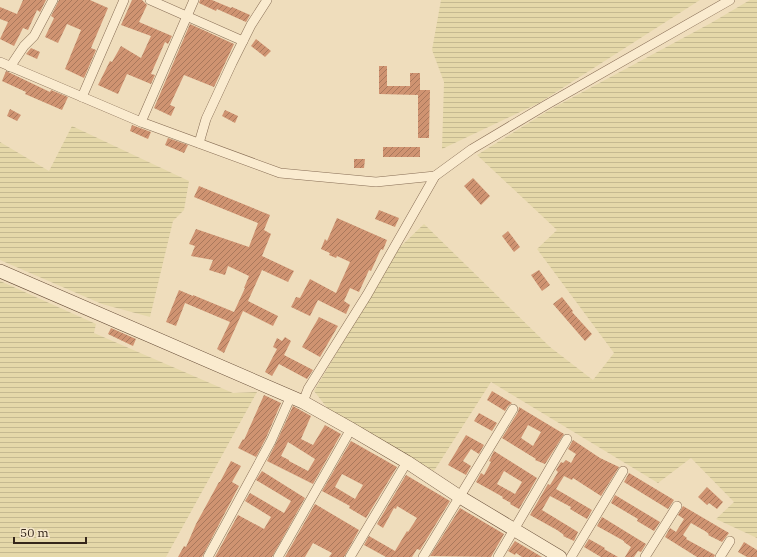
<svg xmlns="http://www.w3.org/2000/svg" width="757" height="557" font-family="'IBM Plex Serif',serif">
<defs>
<pattern id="farmland-rules" width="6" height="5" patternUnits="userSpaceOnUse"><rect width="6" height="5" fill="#e5d8a9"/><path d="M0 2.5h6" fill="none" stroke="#c5b991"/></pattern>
<pattern id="building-hatch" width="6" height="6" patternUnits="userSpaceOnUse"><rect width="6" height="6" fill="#cf9371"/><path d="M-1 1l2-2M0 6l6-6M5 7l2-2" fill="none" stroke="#a9785c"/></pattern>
</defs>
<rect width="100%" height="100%" fill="#efddbc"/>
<g fill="url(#farmland-rules)">
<path d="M441,0h259l-161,103 -97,46 2,-67 -12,-32z"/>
<path d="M750,0h7v538l-41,-19 18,-17 -43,-44 -33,25 -167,-101 -57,89 -106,-62 -14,-18 86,-144 24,-23 126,123 43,33 21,-27 -77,-104 20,-19 -80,-75 74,-46 160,-86z"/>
<path d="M72,126l117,55 -5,29 -11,11 -23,96 -48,-13 -102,-44v-118l49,29z"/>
<path d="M0,281l96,43 -2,9 139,60 24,-1 -91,165h-166z"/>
</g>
<g fill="url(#building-hatch)" fill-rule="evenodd">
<path d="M23,0h23l-6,12 -3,-2 -9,20 -5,-2 -9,18 -14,-7 8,-17 -8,-3v-12l17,7z"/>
<path d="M59,0h31l18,8 -17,40 5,2 -12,28 -19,-9 16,-39 -14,-6 -9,19 -13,-6 9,-19 -3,-2z"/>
<path d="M132,0h10l5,5 -8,17 33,14 -4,8 -3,-2 -14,32 4,1 -4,9 -24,-10 -9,20 -20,-9 12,-24 2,1 9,-16 20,12 10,-22 -30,-11z"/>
<path d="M200,0h12l19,8 1,-1 18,8 -4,7 -29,-13 -1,2 -17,-8z"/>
<path d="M190,24l44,20 -20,43 -30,-12 -14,30 5,2 -4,9 -17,-8z"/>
<path d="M256,39l15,12 -6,6 -14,-11z"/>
<path d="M31,48l9,4 -3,7 -11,-5z"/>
<path d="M379,66h8v20h23v-13h10v17h10l-1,48h-11v-43l-39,-1z"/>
<path d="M6,71l44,21 1,-2 17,7 -6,13 -37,-16 1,-2 -24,-11z"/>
<path d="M10,109l11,6 -4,6 -10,-5z"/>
<path d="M225,110l13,6 -3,7 -13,-7z"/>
<path d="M132,125l19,7 -3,7 -18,-8z"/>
<path d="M168,138l20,7 -4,8 -19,-8z"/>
<rect x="383" y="147" width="37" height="10"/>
<path d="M354,159h11l-1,9h-10z"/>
<path d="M473,178l17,18 -9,9 -17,-19z"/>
<path d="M199,186l71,29 -6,15 7,4 -9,22 32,15 -6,11 -26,-12 -14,31 30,15 -5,10 -30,-15 -19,42 -7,-4 13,-27 -45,-19 -9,23 -10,-4 13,-32 14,6v-1l41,17 11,-24h-1l5,-12 -21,-10 -3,9 -16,-5 4,-10 -22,-4 4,-10 -6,-2 7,-15 53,18 9,-24 -64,-26z"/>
<path d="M379,210l20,8 -4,9 -20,-8z"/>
<path d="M337,218l50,22 -4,10 -2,-1 -10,22 -2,-1 -10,22 -9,-4 -6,13 6,4 -4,9 -28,-14 -8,16 -19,-9 5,-10 4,1 10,-19 26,14 14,-31 -13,-6 -1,2 -7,-3 1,-2 -9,-4 4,-10 2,2z"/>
<path d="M508,231l12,16 -6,5 -12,-16z"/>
<path d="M539,270l11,15 -8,6 -11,-16z"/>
<path d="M562,297l11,14 -1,1 20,22 -7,7 -32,-37z"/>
<path d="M319,317l19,9 -18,31 -18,-10z"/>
<path d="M111,328l25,11 -3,7 -25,-12z"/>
<path d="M285,337l6,4 -7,14 29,15 -6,9 -28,-15 -7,12 -7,-4 12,-23 -4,-2 4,-9 5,3z"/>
<path d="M492,391l20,12 -4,3 -3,5 -18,-11z"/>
<path d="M264,395l17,8 -15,35 -10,19 -18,-9 5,-9 1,1z"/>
<path d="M293,406l18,10 -10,23 12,6 12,-20 16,9 -28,50 -46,-23 9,-18zM288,442l27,17 -7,12 -19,-10v-1l-8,-4z"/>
<path d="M519,407l45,27 -19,30 -10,-4 1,-1 -34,-21 16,-26zM528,425l13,7 -8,14 -12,-8z"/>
<path d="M479,413l18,10 -5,8 -18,-10z"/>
<path d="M466,435l18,10 -5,9 -8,-5 -8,12 8,5 -5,9 -18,-10z"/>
<path d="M573,440l27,18 19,9 -18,29 -28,-18 -1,2 -8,-4 -8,13 36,21 -5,9 -17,-10 1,-2 -21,-11 -8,14 36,22 -4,9 -11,-5 1,-1 -7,-5 -27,-15 18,-31 2,1 8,-13 -2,-2 5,-8 2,1 3,-3 5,3 5,-9 -8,-5z"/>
<path d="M351,441l46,26 -31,51 -17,-10 1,-2 -28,-15zM342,474l21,11 -8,14 -20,-12z"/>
<path d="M494,451l43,27 -18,31 -9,-5 1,-1 -9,-5 1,-1 -27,-15 5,-9 3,2 7,-13 -2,-1zM504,471l18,11 -7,12 -18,-10z"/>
<path d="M231,461l10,5 -9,16 7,4 -37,71h-24l6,-11 2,1 10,-23 23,-42h1z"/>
<path d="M262,471l43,27 -33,59h-57l23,-42 26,14 7,-12 -26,-16 5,-8 34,20 7,-12 -35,-21z"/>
<path d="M629,473l45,27 -6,9 -44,-27z"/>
<path d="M406,475l44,26 -30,49 -3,-1 -5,8h-26l-22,-12 5,-9 26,15 12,-20 1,1 9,-14 -20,-12 -1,3 -2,-1 -11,20 -6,-4z"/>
<path d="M707,487l16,15 -6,7 -8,-6 -2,2 -9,-8z"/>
<path d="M615,495l45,27 -6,9 -17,-10 1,-2 -27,-16z"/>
<path d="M315,504l44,26 -15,27h-15l3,-4 -19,-10 -8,14h-20z"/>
<path d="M683,506l46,27 -7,9 -14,-7 1,-1 -4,-3 -14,-8 -8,12 4,3 -1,1 29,16 -1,2h-17l-32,-20 5,-9 6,4 8,-13 -6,-4z"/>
<path d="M460,508l44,26 -13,23 -61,-1z"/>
<path d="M602,517l44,27 -5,8 -3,-1 -4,6h-9l6,-10 -7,-5v-1l-27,-15z"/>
<path d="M589,539l16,9 -1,1 14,8h-17l-17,-10z"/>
<path d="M515,541l27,16h-20l-6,-4 -1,2 -7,-4z"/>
<path d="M744,542l13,8v7h-10l-9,-5z"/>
</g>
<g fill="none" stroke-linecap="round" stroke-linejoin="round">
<defs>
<g id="street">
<path d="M150,0l93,41"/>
<path d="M0,62l141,60 139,51 96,9 59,-6"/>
<path d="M10,67l14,-21 10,-10 19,-36"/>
<path d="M82,97l42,-97"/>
<path d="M141,122l53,-122"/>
<path d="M199,143l7,-24 26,-56 19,-38 16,-25"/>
<path d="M303,402l5,-13 59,-94 68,-119 37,-27 74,-44 184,-105"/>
<path d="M208,557l63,-116 20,-45"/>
<path d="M278,557l73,-128"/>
<path d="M350,557l57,-95"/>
<path d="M423,557l90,-148"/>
<path d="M498,557l69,-118"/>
<path d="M571,557l52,-86"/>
<path d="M645,557l32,-51"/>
<path d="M720,557l10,-16"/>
</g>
<path id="secondary" d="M0,271l303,131 48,27 56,33 53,35 100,60"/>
</defs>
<use href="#street" stroke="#876d55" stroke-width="10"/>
<use href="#secondary" stroke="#684e39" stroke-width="14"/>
<use href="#street" stroke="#faebcf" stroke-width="9"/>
<use href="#secondary" stroke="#faebcf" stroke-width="13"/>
</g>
<path d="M14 537v6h72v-6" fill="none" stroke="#35261b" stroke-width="2"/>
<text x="20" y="537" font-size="12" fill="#35261b" stroke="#f6e8cc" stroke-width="3" paint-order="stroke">50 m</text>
</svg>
